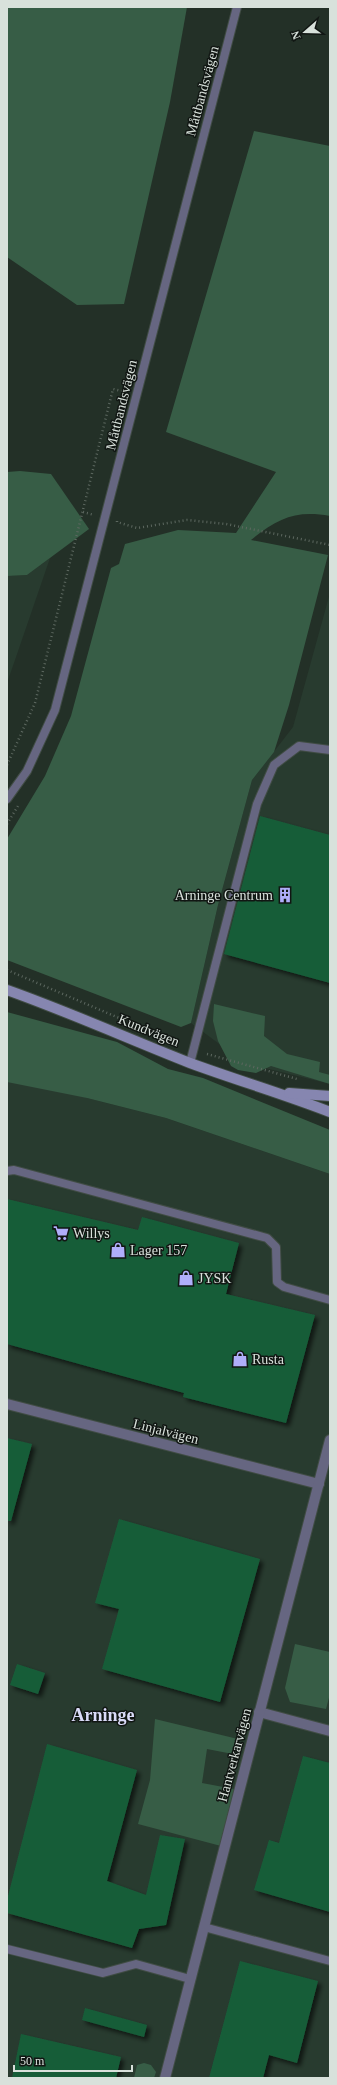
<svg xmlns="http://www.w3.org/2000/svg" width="337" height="2085" font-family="'Times New Roman',serif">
<defs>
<filter id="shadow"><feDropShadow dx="3.5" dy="3.5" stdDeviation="2" flood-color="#0009"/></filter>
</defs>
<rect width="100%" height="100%" fill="#233027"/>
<g fill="#283b2f">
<path d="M50,558l-35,102 -8,23v-107l20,-1z"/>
<path d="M330,593v491l-85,-21 -54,-40 27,-118 34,-125 41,-53z"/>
<path d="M7,1057l80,41 79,20 164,56v904h-323z"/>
</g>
<g fill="#375d46">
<path d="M7,7h180l-17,95 -46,202 -47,1 -70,-48z"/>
<path d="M254,131l76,15v370c-34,-6 -52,2 -79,24l77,15 -39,150 -15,47 -22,28 -34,125 -27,118 -10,4 -174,-67v-121l38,-63 26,-60 40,-148 8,-4 6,-20 53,-14 58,3 40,-61 -110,-40z"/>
<path d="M20,471l31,3 38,55 -62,46 -20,1v-104z"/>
<path d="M214,1004l51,12 -1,20 23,18 33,8 -1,10 11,3v9l-59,-18 -15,7 -18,-3 -7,-4 -13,-25 -5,-20z"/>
<path d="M7,1012l110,30 51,27 35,9 127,52v44l-164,-56 -79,-20 -80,-16z"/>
<path d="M295,1644l35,8v42l-4,15 -36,-7 -5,-14z"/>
<path d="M155,1719l83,20 3,9 -3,7 -31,-6 -5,34 32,6 -13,57 -83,-22 12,-44z"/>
<path d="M144,2063l7,2 5,7 -2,6h-20l3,-13z"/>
</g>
<g fill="#175d39" filter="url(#shadow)">
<path d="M260,816l70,19v148l-106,-29z"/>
<path d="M7,1199l131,31 4,-13 97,26 -13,51 89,21 -29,108 -103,-26 1,-4 -177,-49z"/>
<path d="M7,1438l25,6 -21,77h-4z"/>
<path d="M119,1519l141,40 -40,143 -118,-33 17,-60 -24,-6z"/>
<path d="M17,1664l28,9 -7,21 -28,-9z"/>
<path d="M47,1744l90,26 -30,111 39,14 14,-60 25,4 -19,86 -27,4 -7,19 -125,-35v-13z"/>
<path d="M303,1756l27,7v149l-76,-22 15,-50 10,3z"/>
<path d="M240,1961l78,20 -21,82 -28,-8 -6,23h-54z"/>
<path d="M85,2008l62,17 -3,12 -62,-17z"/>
<path d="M21,2034l100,23 -5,21h-104z"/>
</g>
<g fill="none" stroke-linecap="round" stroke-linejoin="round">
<defs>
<g id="lane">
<path d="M7,799l20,-28 28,-61 182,-703"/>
<path d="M190,1063l67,-259 17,-39 25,-19 31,4"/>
<path d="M7,1171l7,-1 253,68 9,9 1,35 7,5 46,13"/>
<path d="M204,1927l126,34"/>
<path d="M7,1949l96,24 33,-9 54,15"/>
</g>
<g id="street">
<path d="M7,1404l312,80"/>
<path d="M259,1712l71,19"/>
<path d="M165,2078l165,-638"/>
</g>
<g id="secondary">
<path d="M7,990c62,22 122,49 183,73 46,17 94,31 140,49"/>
<path d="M289,1093l41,3"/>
</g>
</defs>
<use href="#lane" stroke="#404c44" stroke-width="10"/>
<use href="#street" stroke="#404c44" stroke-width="12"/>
<use href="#secondary" stroke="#404c44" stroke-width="12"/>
<g stroke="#5d6860" stroke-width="2.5" stroke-dasharray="1 3" stroke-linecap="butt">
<path d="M83,512l11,3"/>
<path d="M117,521v1l20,6 50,-8 39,4 104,21"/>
<path d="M7,765l28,-62 78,-314 13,3"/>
<path d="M7,824l11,-18"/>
<path d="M7,970l140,60"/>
<path d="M207,1054l90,25"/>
</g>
<use href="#lane" stroke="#666681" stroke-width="8"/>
<use href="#street" stroke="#666681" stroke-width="10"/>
<use href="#secondary" stroke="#8686b0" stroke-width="10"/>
</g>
<defs>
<symbol id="building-bare" viewBox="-9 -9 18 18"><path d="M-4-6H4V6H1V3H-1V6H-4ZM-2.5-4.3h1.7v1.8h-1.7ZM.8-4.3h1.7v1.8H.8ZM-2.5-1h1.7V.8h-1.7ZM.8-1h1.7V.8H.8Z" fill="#afaefa" stroke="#111613" stroke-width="2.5" paint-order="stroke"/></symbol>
<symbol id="supermarket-bare" viewBox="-9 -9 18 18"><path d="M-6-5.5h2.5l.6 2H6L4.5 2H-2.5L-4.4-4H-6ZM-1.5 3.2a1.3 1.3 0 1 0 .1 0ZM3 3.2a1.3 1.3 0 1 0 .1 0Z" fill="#afaefa" stroke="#111613" stroke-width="2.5" paint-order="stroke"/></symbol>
<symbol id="shop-bare" viewBox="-9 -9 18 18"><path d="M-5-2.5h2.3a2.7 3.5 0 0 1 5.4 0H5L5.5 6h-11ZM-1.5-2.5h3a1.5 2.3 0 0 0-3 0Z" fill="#afaefa" stroke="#111613" stroke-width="2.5" paint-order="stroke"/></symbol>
</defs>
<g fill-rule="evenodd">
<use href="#building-bare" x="274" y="884" width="22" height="22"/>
<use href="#supermarket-bare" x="50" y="1222" width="22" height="22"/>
<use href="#shop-bare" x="107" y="1239" width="22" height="22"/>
<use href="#shop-bare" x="175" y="1267" width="22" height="22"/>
<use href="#shop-bare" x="229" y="1348" width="22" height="22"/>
</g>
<g text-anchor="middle" stroke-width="3" stroke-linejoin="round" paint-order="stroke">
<g font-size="14" fill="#d8e1db" stroke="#111613">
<text transform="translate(202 91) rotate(-75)" y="5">Måttbandsvägen</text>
<text transform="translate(121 405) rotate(-76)" y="5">Måttbandsvägen</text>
<text transform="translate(149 1030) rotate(22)" y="5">Kundvägen</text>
<text transform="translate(166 1431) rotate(14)" y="5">Linjalvägen</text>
<text transform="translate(234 1755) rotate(-75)" y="5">Hantverkarvägen</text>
</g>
<g font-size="14" fill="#d8e1db" stroke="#111613" text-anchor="start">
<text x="273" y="900" text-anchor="end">Arninge Centrum</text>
<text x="73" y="1238">Willys</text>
<text x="130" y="1255">Lager 157</text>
<text x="198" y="1283">JYSK</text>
<text x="252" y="1364">Rusta</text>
</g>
<g font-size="18" font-weight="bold" fill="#dadbf8" stroke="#111613">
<text x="103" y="1721">Arninge</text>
</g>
</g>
<rect width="337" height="2085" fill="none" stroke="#d8e1db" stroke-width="16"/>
<g transform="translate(305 32) rotate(250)" stroke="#111613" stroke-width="3" paint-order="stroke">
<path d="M0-3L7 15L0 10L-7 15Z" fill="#d8e1db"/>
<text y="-6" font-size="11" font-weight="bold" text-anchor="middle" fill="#d8e1db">N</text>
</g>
<path d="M14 2065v6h118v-6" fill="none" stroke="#d8e1db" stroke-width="2"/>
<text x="20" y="2065" font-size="12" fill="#d8e1db" stroke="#111613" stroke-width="3" paint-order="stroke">50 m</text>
</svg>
